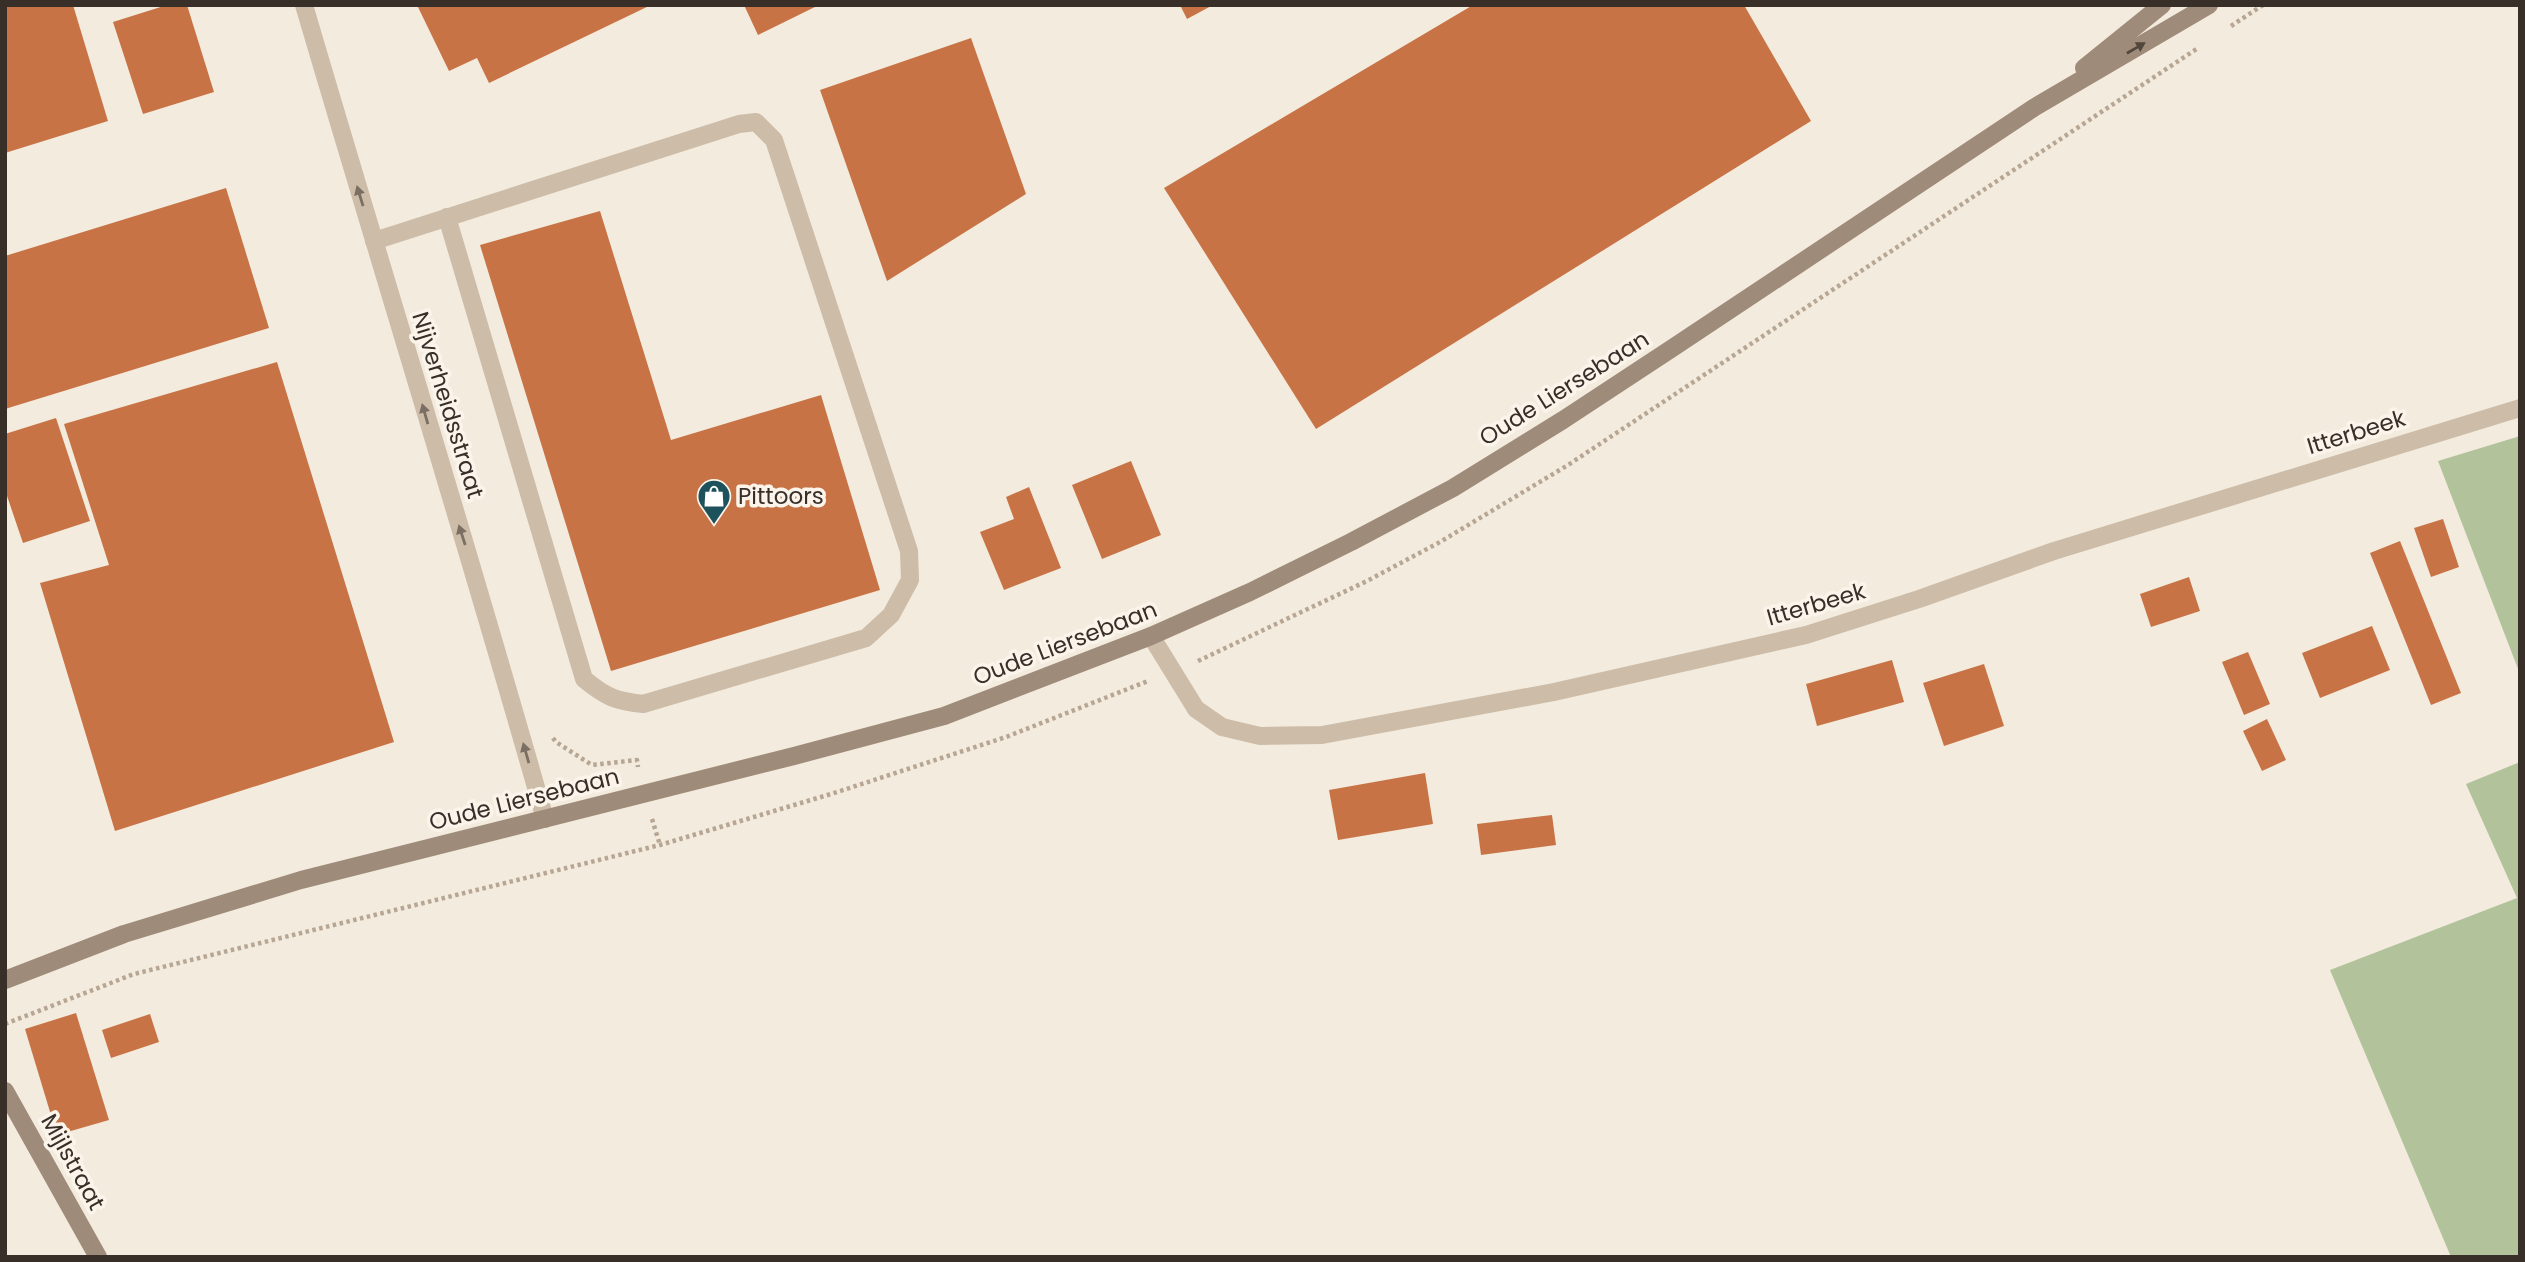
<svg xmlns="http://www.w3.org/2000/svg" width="2525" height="1262" font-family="Poppins,sans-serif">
<rect width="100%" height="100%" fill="#f3ebdd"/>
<g fill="#b2c39c">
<path d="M2520,436v238l-82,-213z"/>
<path d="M2520,762v495h-69l-121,-287 187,-72 -51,-114z"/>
</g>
<g fill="#c87345">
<path d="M5,5h68l35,116 -103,32z"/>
<path d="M167,5h20l27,87 -71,22 -30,-92z"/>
<path d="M417,5h234l-162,78 -12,-25 -28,13z"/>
<path d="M744,5h75l-61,30z"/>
<path d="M1180,5h33l-26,14z"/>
<path d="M1473,5h271l67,116 -495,308 -152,-241z"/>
<path d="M971,38l55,156 -139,87 -67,-191z"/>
<path d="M226,188l43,140 -264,81v-153z"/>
<path d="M600,211l71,229 150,-45 59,195 -269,81 -131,-426z"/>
<path d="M277,362l117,380 -279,89 -75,-248 69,-18 -45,-141z"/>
<path d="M56,418l34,103 -67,22 -18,-53v-56z"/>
<path d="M1131,461l30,74 -59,24 -30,-74z"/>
<path d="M1029,487l32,81 -57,22 -24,-58 34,-13 -8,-22z"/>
<path d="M2443,519l16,48 -28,10 -17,-49z"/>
<path d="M2400,541l61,152 -30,12 -61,-152z"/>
<path d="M2189,577l11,34 -49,16 -11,-33z"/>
<path d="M2372,626l18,44 -70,28 -18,-45z"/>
<path d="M2248,652l22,52 -26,11 -22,-53z"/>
<path d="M1892,660l12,42 -87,24 -11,-42z"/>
<path d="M1984,664l20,62 -60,20 -21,-63z"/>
<path d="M2267,719l19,41 -24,11 -19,-40z"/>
<path d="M1425,773l8,51 -95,16 -9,-50z"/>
<path d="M1552,815l4,30 -75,10 -4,-31z"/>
<path d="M76,1013l33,107 -52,15 -32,-106z"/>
<path d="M150,1014l9,28 -48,16 -9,-28z"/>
</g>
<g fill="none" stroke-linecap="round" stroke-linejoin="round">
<g stroke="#b7a693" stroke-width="4.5" stroke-dasharray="3.5 3.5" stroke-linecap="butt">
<path d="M2231,26l32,-21"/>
<path d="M1198,661l169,-80 73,-39 128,-77 630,-417"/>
<path d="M553,738l3,4 36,23 45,-5 1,7"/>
<path d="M652,819l8,26"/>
<path d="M5,1024l129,-50 526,-129 171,-51 175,-57 142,-56"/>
</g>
<path stroke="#ccbca8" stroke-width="18" d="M374,241l365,-117 17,-2 18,18 135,411 1,29 -19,35 -25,23 -223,66c-28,-3 -37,-7 -59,-25l-137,-462"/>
<g stroke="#ccbca8" stroke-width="18">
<path d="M304,5c80,272 164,542 241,814"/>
<path d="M1151,636l45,73 26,18 38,9 62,-1 232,-43 252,-57 113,-36 135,-48 466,-143"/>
</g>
<g stroke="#9f8b7a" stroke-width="18">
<path d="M2084,68l78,-63"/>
<path d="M5,980l119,-46 177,-54 493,-124 150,-40 207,-80 99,-44 101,-50 102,-54 110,-68 111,-73 361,-240 174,-102"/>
<path d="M5,1091l93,166"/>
</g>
</g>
<defs><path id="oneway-solid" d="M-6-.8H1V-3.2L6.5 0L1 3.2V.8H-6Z" transform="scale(1.75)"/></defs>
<use fill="#52463d" href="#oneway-solid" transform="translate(2136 48) rotate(-30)"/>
<g fill="#7b6e62">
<use href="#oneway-solid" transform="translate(360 196) rotate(-107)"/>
<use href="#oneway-solid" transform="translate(425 414) rotate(-106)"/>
<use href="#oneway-solid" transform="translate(462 535) rotate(-108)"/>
<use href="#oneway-solid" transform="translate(526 753) rotate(-106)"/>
</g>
<defs>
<symbol id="shop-pin" viewBox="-11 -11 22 30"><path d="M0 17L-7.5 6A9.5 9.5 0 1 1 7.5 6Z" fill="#1d515b" stroke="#faf4ea"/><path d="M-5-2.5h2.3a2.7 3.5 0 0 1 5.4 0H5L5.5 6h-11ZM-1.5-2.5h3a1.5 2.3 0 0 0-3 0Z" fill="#fff"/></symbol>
</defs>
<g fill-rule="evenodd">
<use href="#shop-pin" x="695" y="477" width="38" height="52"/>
</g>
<g text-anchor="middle" stroke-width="7" stroke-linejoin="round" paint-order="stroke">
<g font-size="23" fill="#382f29" stroke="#faf4ea">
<text transform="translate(1564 388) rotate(-32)" y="8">Oude Liersebaan</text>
<text transform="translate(448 405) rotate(73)" y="8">Nijverheidsstraat</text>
<text transform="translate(2356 432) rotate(-17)" y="8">Itterbeek</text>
<text transform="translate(1816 604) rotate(-16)" y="8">Itterbeek</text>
<text transform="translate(1065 643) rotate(-21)" y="8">Oude Liersebaan</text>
<text transform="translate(524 799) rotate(-14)" y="8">Oude Liersebaan</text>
<text transform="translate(73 1162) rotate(61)" y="8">Mijlstraat</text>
</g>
<g font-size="23" fill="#382f29" stroke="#faf4ea" text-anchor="start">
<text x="738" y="504">Pittoors</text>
</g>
</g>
<rect width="2525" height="1262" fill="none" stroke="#382f29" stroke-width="14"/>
</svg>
